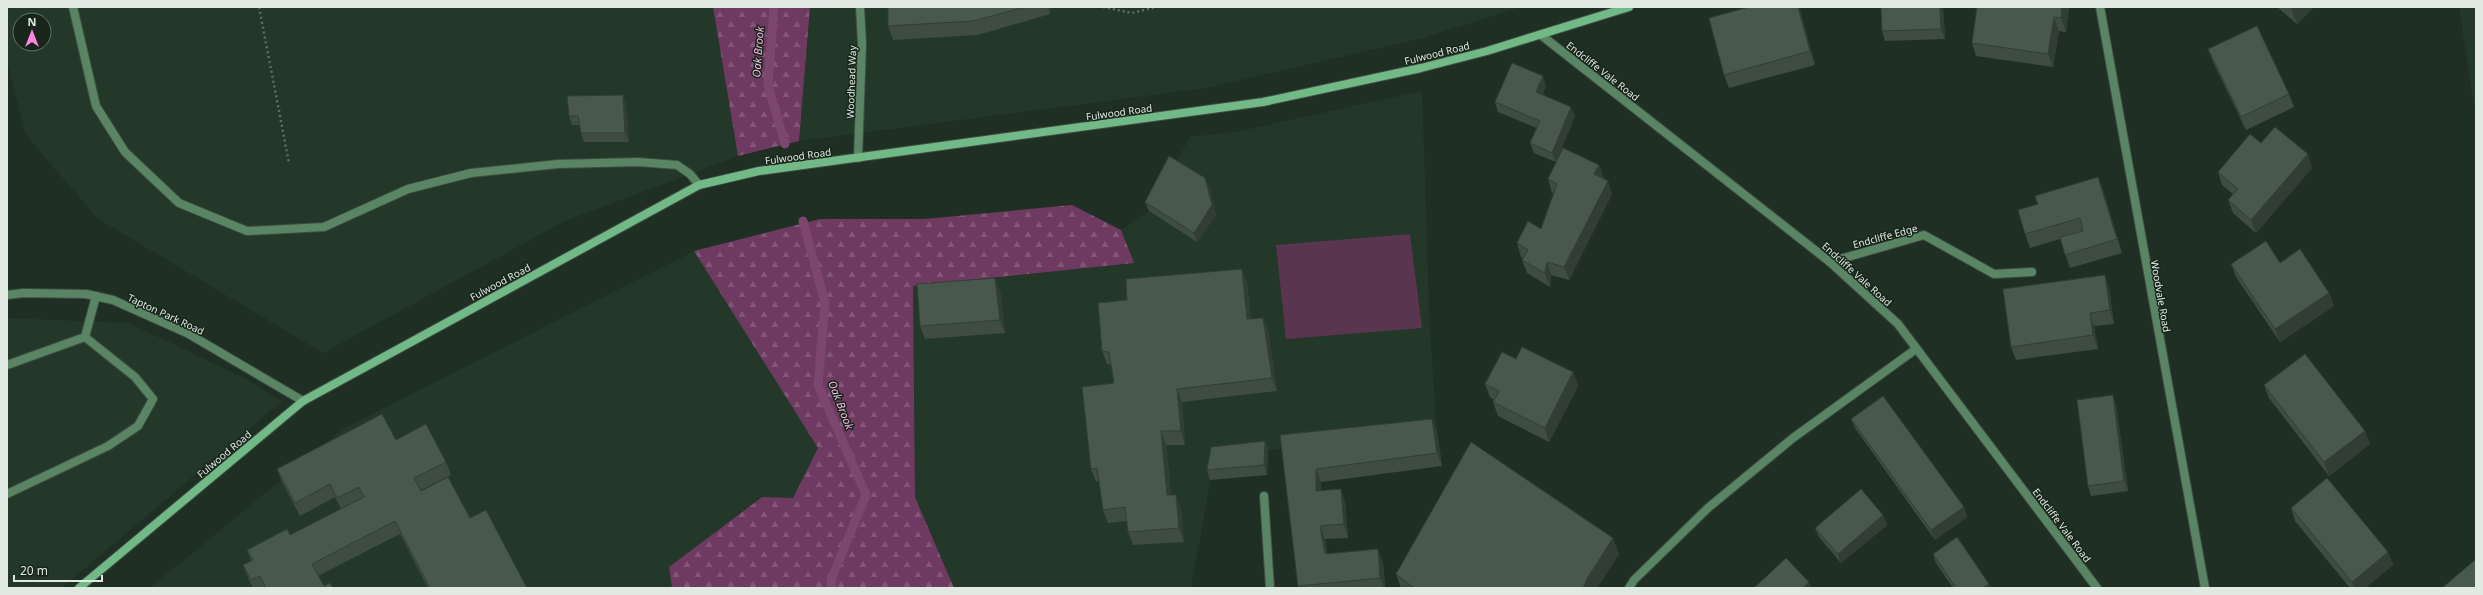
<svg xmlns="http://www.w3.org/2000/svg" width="2483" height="595" font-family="'Noto Sans',sans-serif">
<defs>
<pattern id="forest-firs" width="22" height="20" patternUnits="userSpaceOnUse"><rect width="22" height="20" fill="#6f3a62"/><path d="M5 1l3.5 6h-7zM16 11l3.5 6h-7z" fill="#835678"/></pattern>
</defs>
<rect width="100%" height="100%" fill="#202f24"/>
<g fill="#233829" fill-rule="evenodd">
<path d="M7,7h706l25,149 -173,65 -242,132 -226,-135 -72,-84 -18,-73zM20,20h24v24h-24z"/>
<path d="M810,7h711l-98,31 -217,50 -407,53z"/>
<path d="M2459,7h17v111z"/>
<path d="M1422,91l8,241 7,100 -222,24 -24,132h-237l-39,-91 -2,-211 220,-23 -12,-33 28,-19 41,-74 50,-6z"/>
<path d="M694,251l124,197 -25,50 -32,-1 -92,70 3,21h-522l193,-159z"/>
<path d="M7,318l122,5 115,55 38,23 -220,187h-55z"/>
</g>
<g fill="url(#forest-firs)">
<path d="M713,7h97l-11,134 -61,15z"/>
<path d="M1072,205l49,25 13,33 -221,23 2,211 39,91h-282l-3,-21 93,-70 31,1 25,-50 -124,-197 126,-32h105z"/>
</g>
<path fill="#59354f" d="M1410,234l12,94 -136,11 -10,-94z"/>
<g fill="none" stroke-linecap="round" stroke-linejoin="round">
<g stroke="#7c466e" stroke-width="9">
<path d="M774,7l-6,78 17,59"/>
<path d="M803,221l22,82 -7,82 48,110 -35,85 1,8"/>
</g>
<defs>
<g id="lane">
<path d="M73,7l23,99 29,46 54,51 68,28 77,-4 84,-38 63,-16 87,-9 80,-2 39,3 13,9 9,11"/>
<path d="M858,158l4,-114 -2,-37"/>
<path d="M7,365l78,-28 11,-41"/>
<path d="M7,494l101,-48 30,-20 15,-27 -18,-22 -50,-40"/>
<path d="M1264,496l6,92"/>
<path d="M1629,588l5,-8 75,-73 84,-69 123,-89"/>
</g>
<g id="street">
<path d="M2100,7l105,581"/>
<path d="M1541,35l289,227 68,62 199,264"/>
<path d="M1830,262l94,-27 70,39 38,-2"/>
<path d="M7,295l16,-2 63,1 27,6 74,33 116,68"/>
</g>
<path id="secondary" d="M79,588l224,-187 396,-216 60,-14 504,-69 158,-34 66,-17 142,-44"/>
</defs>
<use href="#lane" stroke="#3f4d42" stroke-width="10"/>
<use href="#street" stroke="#3f4d42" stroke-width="10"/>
<use href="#secondary" stroke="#3f4d42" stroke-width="10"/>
<g stroke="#616e64" stroke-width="2.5" stroke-dasharray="2 3" stroke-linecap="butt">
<path d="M259,7l30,156"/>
<path d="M1103,7l29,6 24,-6"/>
</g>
<use href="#lane" stroke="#5a8565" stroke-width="8"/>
<use href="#street" stroke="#5a8565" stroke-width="8"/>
<use href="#secondary" stroke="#71b986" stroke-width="8"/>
</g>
<g fill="#3e4c41">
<path d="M888,7h162v7l-72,21 -85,5 -5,-14z"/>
<path d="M1799,7l16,58 -86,23 -5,-13z"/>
<path d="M1881,7h62l2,32 -60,2 -3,-10z"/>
<path d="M2069,7l-3,25 -7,-1 -6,36 -77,-11 -4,-13z"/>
<path d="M2277,7h37l-17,17z"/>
<path d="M2208,49l81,45 5,13 -48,23 -33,-68z"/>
<path d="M1546,85l-3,10 32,21 -19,46 -22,-9 -4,-10 7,-15 -39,-16 -3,-10z"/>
<path d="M626,105l3,37h-45l-3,-9 -2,-8h-7l-3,-9z"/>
<path d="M2261,143l51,25 -56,65 -23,-20 -5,-13 5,-6 -11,-9 -4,-13z"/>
<path d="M1599,165l4,14 9,15 -43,86 -18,-5 -1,12 -23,-14 -5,-13 1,-2 -2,-1 -4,-14 24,-14 13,-36h-2l-4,-14z"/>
<path d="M1209,187l7,28 -19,27 -48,-31 -4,-9z"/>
<path d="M2103,190l19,63 -52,15 -10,-29 -30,9 -5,-14z"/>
<path d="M2280,263l49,30 5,13 -54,36 -44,-65 -5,-13z"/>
<path d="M1247,282l4,37 12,-1 5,13 9,60 -95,11 3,43h-19l5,50 10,14 3,33 -51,3 -5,-13 -1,-11 -19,2 -5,-13 -4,-29 -3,1 -5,-13 23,-86 -3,-18 -4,-1 -5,-13 25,-51z"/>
<path d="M2109,288l5,36 -20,2 4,23 -82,11 -5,-13z"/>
<path d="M1000,291l5,42 -80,6 -5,-13z"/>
<path d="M1573,372l5,14 -29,56 -51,-26 -5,-14 1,-2 -4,-3 -5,-13z"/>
<path d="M2264,385l101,46 5,13 -41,32 -60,-78z"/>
<path d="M2116,405l12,86 -37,5 -3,-10z"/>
<path d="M1432,419l5,13 5,34 -121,16v9l24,11 3,36 -23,1 2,15 56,9 2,25h-86l-1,-2 -18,-151z"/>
<path d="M1851,419l116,98 -32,23 -80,-112z"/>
<path d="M396,440l50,22 5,13 -30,15 49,28 57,70h-99l-28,-54 -82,42 6,10 9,2h-80l-5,-10 -5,-13 8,-4 -4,-11 43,-15 51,-26 -6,-12 -35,19 -18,-34 -5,-13z"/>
<path d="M1265,441l3,9 -1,25 -57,5 -3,-10z"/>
<path d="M2291,508l97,44 5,13 -28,23h-15l-55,-67z"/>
<path d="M1883,515l4,10 -46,38 -22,-26 -4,-9z"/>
<path d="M1619,554l-22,34h-196l-5,-14z"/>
<path d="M1933,554l56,30 2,4h-38l-17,-25z"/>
</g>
<g fill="#323e35">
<path d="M1048,7h2v7z"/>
<path d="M1798,7h1l16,58 -5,-14z"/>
<path d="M1940,7h3l2,32 -4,-10z"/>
<path d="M2062,7h7l-3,25 -5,-14z"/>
<path d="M2292,7h22l-17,17 -6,-16z"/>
<path d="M2054,17l5,14 -6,36 -5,-13z"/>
<path d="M1543,76l3,9 -6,17 -4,-10z"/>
<path d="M623,95l3,10 3,37 -4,-9z"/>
<path d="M1571,107l4,9 -19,46 -4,-9z"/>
<path d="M2308,154l4,14 -56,65 -5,-13z"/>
<path d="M1599,165l5,13 -5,10 -5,-14z"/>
<path d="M2098,177l5,13 19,63 -5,-14z"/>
<path d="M1205,178l4,9 7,28 -19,27 -3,-9z"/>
<path d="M1608,181l4,13 -43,86 -5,-13z"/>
<path d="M1547,262l4,13 -1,12 -5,-14z"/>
<path d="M1242,269l5,13 5,50 -5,-13z"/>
<path d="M2105,275l4,13 5,36 -4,-14z"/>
<path d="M995,278l5,13 5,42 -5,-13z"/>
<path d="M2329,293l5,13 -54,36 -5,-13z"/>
<path d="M2090,313l4,13 4,23 -5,-14z"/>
<path d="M1263,318l5,13 9,60 -5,-13z"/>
<path d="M1573,372l5,14 -29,56 -4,-14z"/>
<path d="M1177,389l5,13 3,43 -4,-14z"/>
<path d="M2113,395l3,10 12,86 -4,-10z"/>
<path d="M1432,419l5,13 5,34 -5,-13z"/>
<path d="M1161,431l5,14 6,63 -5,-13z"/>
<path d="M2365,431l5,13 -41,32 -5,-14z"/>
<path d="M1265,441l3,9 -1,25 -3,-10z"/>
<path d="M1316,469l5,13v23l-5,-14z"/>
<path d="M1341,489l4,13 3,36 -4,-14z"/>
<path d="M1176,495l5,14 3,33 -5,-14z"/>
<path d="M1964,507l3,10 -32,23 -4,-10z"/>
<path d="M1883,515l4,10 -46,38 -3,-9z"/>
<path d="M1320,526l5,13 5,29 -5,-14z"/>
<path d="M1613,538l6,16 -22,34h-14l5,-11z"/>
<path d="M1378,549l5,14 2,25h-1l-4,-10z"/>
<path d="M2388,552l5,13 -28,23h-11l-2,-6z"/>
<path d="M1809,582l2,6h-8z"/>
<path d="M1989,584l2,4h-8z"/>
</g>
<g fill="#48584c" stroke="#323e35">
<path d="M888,7h137l-52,14 -85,5z"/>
<path d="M1749,7h49l12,44 -86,24 -15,-57z"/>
<path d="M1881,7h59l1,22 -59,2z"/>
<path d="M1977,7h85l-1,11 -7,-1 -6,37 -76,-11z"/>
<path d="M2257,26l32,68 -48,23 -33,-68z"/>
<path d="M1512,63l31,13 -7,16 35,15 -19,46 -22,-10 10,-22 -45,-19z"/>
<path d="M623,95l2,38h-44l-3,-17h-9l-2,-20z"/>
<path d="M2275,127l33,27 -57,66 -23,-20 10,-11 -20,-17 32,-38 11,9z"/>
<path d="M1563,148l36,17 -5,9 14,7 -44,86 -17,-5 -2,11 -23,-13 6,-10 -11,-7 11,-22 13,8 16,-45 -9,-5z"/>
<path d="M1169,156l36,22 7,27 -18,28 -49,-31z"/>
<path d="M2098,177l19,62 -52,16 -5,-18 23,-6 -3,-13 -55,16 -7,-24 20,-6 -3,-8z"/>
<path d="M2266,241l14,22 20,-14 29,44 -54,36 -44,-65z"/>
<path d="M1242,269l5,50 16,-1 9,60 -95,11 4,42h-20l6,64h9l3,33 -51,4 -3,-25 -22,3 -6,-42 -6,1 -9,-82 32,-4 -5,-31 -7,-1 -4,-48 29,-3 -1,-21z"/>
<path d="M2105,275l5,35 -20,3 3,22 -82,12 -8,-58z"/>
<path d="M995,278l5,42 -80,6 -3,-42z"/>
<path d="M1522,347l51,25 -28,56 -52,-26 6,-11 -14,-7 17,-32 14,7z"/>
<path d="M2305,354l60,77 -41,31 -60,-77z"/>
<path d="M2113,395l11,86 -36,5 -11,-86z"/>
<path d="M1883,396l81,111 -33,23 -80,-111z"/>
<path d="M382,414l14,26 30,-16 20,38 -32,16 7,13 27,-14 22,41 16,-8 41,78h-97l-35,-67 -83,43 12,22 6,-3 3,5h-67l-6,-12 -9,4 -8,-15 10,-5 -6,-10 40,-21 3,6 74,-38 -5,-10 -22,11 -7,-14 -35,19 -18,-34z"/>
<path d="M1432,419l5,34 -121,16v22l25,-2 3,35 -24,2 5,28 53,-5 2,29 -82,8 -18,-151z"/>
<path d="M1265,441l-1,24 -57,5 4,-23z"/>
<path d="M1471,442l142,96 -25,39 -5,11h-169l-18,-14z"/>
<path d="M2327,478l61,74 -36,30 -61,-74z"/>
<path d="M1861,489l22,26 -45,39 -23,-26z"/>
<path d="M1957,537l32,47 -6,4h-27l-23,-34z"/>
<path d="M1786,558l23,24 -6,6h-49z"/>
<path d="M2476,559v29h-34z"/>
</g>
<g text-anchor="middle" stroke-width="3" stroke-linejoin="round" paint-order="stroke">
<g font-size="10" fill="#e0e9e2" stroke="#17251b">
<text transform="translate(1437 53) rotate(-14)" y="4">Fulwood Road</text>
<text transform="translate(1603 71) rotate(38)" y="4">Endcliffe Vale Road</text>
<text transform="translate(851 82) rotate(-88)" y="4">Woodhead Way</text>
<text transform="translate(1119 112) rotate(-8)" y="4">Fulwood Road</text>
<text transform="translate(798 156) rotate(-8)" y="4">Fulwood Road</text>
<text transform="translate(1885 236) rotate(-15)" y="4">Endcliffe Edge</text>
<text transform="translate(1857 274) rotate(42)" y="4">Endcliffe Vale Road</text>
<text transform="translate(500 282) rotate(-28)" y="4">Fulwood Road</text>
<text transform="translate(2161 296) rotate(80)" y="4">Woodvale Road</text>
<text transform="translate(166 314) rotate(25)" y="4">Tapton Park Road</text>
<text transform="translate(224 454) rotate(-40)" y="4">Fulwood Road</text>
<text transform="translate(2062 525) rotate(53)" y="4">Endcliffe Vale Road</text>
</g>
<g font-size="11" font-style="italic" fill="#fdbaea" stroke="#17251b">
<text transform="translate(758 52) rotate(-86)" y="4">Oak Brook</text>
<text transform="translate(841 405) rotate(69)" y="4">Oak Brook</text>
</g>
</g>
<rect width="2483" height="595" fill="none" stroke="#e0e9e2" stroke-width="16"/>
<g transform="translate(32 32)"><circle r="19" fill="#17251b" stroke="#67736b"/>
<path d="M0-3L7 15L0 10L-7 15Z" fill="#fe85e0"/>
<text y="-6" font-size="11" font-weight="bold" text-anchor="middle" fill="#e0e9e2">N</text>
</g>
<path d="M14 575v6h88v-6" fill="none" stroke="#e0e9e2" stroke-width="2"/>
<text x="20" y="575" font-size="12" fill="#e0e9e2" stroke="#17251b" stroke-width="3" paint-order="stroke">20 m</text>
</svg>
